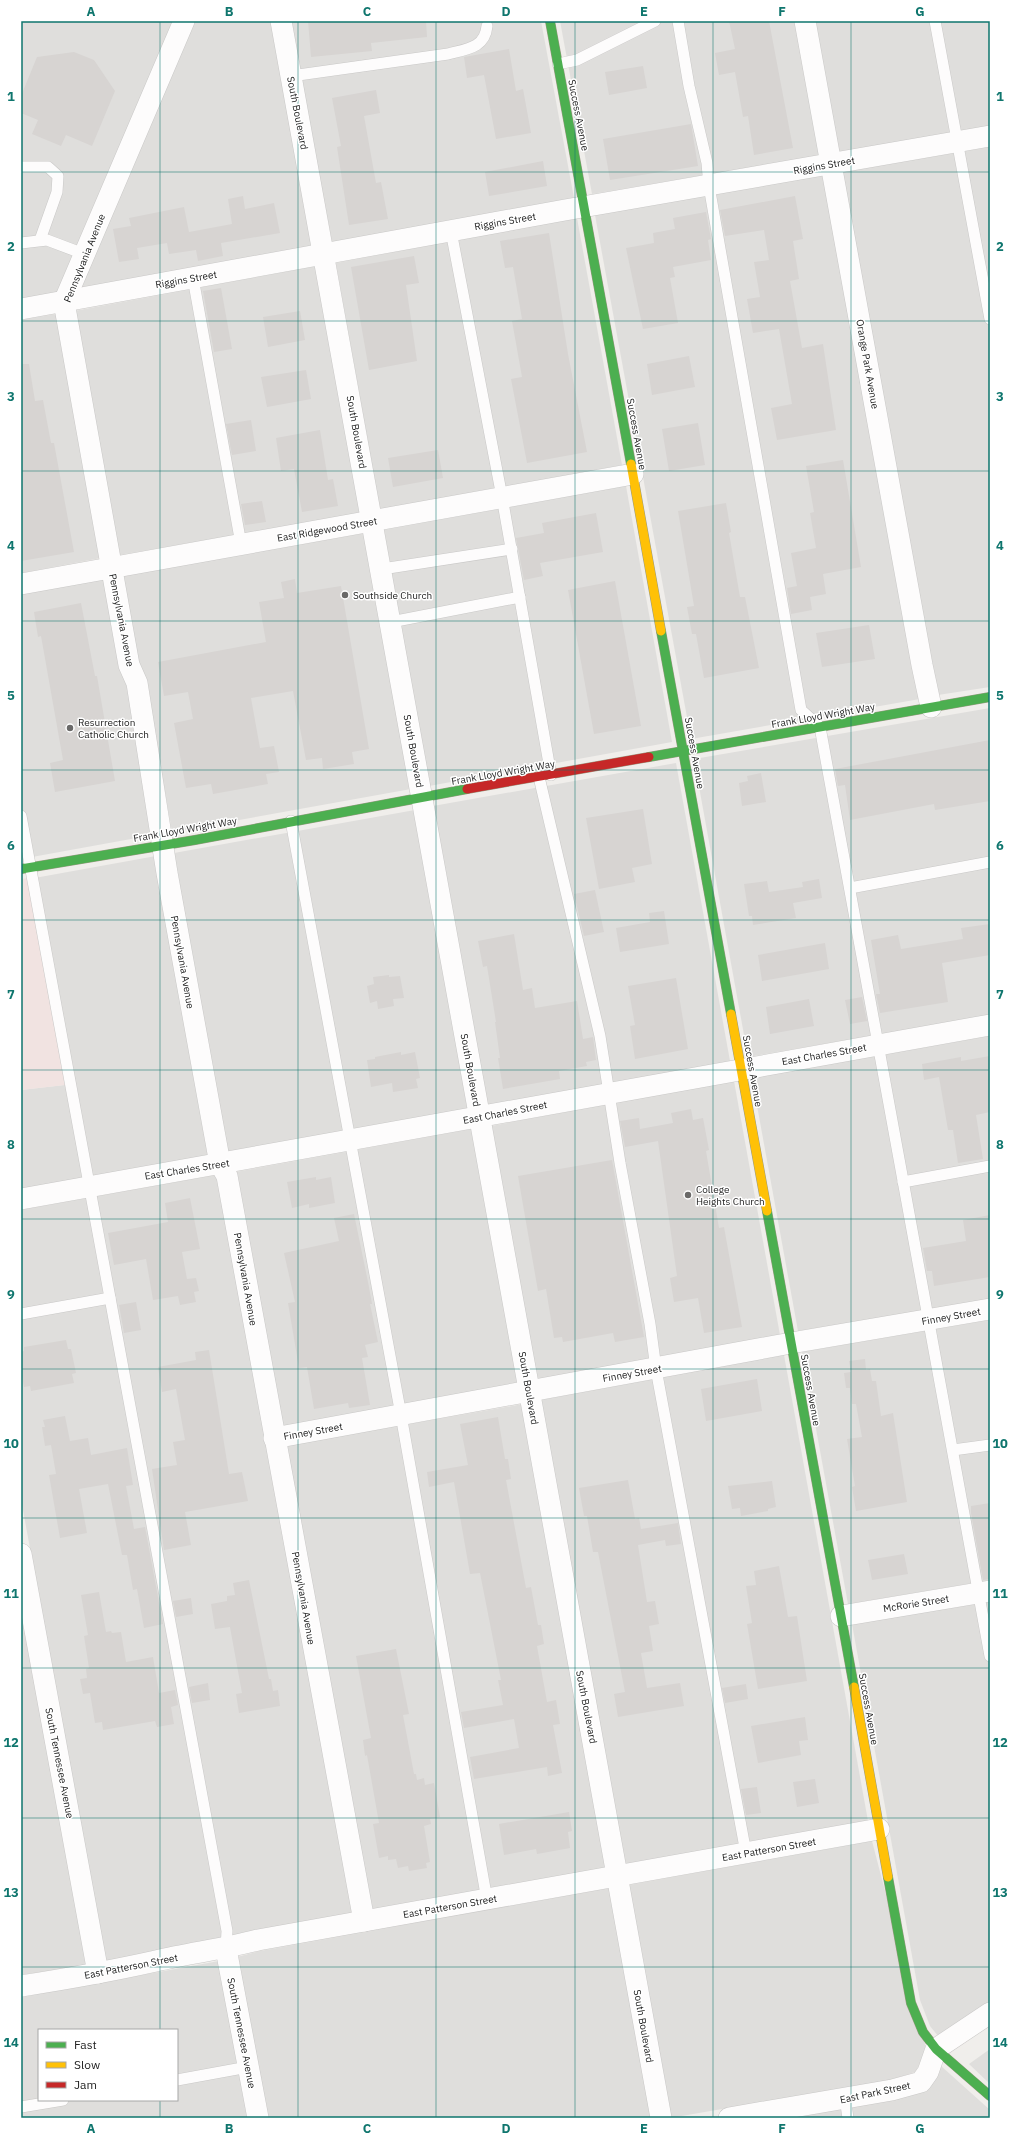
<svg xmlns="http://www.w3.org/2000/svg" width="1011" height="2139" font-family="'IBM Plex Sans',sans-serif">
<rect width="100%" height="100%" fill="#f0eeeb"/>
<g fill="#dfdedc" fill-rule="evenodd">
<path d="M21,21h152l-116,272 -36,6z"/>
<path d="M194,21h78l42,224 -234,43z"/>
<path d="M290,21h251l33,177 -242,44z"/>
<path d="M560,21h236l25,134 -229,39z"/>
<path d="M814,21h176v105l-151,26z"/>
<path d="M990,147v540l-52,8 -95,-523z"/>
<path d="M825,175l95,524 -229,40 -96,-524z"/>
<path d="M577,218l45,247 -242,44 -44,-246z"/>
<path d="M317,266l45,247 -243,42 -45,-244z"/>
<path d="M56,314l45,244 -80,15v-253z"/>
<path d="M626,486l46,256 -243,44 -45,-256z"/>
<path d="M366,533l45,256 -239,43 -26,-150 -8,-20 -15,-86z"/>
<path d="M104,579l24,107 25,149 -132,24v-265z"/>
<path d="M990,708v307l-242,42 -54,-298z"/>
<path d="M676,763l54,298 -243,45 -54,-300z"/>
<path d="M415,810l54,299 -242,43 -53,-299z"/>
<path d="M156,856l53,299 -188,34v-99l52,-6 -44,-205z"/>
<path d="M990,1036v263l-192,32 -46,-253z"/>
<path d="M734,1081l46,254 -243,45 -46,-254z"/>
<path d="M472,1129l47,254 -237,43 -47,-254z"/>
<path d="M216,1175l3,5 133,733 -247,48 -84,-462v-289z"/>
<path d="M990,1320v260l-142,24 -46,-252z"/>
<path d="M784,1355l84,466 -243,43 -84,-464z"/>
<path d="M523,1404l84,464 -236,42 -86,-464z"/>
<path d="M990,1602v399l-51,36 -9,-11 -10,-26 -68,-376z"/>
<path d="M21,1606l66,359 -66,10z"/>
<path d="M872,1841l55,211 -12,20 -25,8 -220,38 -41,-233z"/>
<path d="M610,1888l41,230h-384l-30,-161 23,-6z"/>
<path d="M219,1961l29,157h-227v-121zM39,2030h138v70h-138z"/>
<path d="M990,2049v35l-21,-20z"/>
<path d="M941,2066l49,44v8h-199z"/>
</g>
<path fill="#f1e3e1" d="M28,878l46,206 -53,6v-211z"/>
<g fill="#d7d4d2">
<path d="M308,21h118l1,16 -56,6 1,8 -61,6z"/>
<path d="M729,21h40l24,127 -39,7 -6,-39 -5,1 -8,-45 -16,3 -4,-22 20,-4z"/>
<path d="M509,49l7,42 7,-2 8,44 -35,6 -12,-64 -17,3 -3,-21z"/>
<path d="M74,52l20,8 21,31 -23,55 -26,-11 -5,11 -29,-12 6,-14 -17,-7v-17l16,-39z"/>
<path d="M643,66l4,22 -38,7 -4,-23z"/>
<path d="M376,90l4,23 -16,3 12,67 5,-1 7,37 -39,6 -12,-78 4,-1 -9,-48z"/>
<path d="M691,124l7,42 -88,14 -7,-41z"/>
<path d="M543,161l4,25 -58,10 -4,-24z"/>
<path d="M243,196l2,13 29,-6 6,30 -59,10 2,13 -25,5 -2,-11 -27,4 -2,-11 -30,5 2,11 -20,3 -6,-33 18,-3 -2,-8 55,-11 5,25 43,-8 -4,-25z"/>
<path d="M795,196l8,43 -10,2 6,38 -9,2 12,67 21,-4 13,86 -59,10 -6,-32 21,-4 -13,-75 -26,4 -6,-34 13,-2 -6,-35 15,-2 -5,-30 -39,6 -5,-26z"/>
<path d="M706,212l5,27 -3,1 3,20 -38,7 2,10 -5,1 8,45 -35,6 -17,-81 28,-5 -1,-10 22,-4 -2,-11z"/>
<path d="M549,233l19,121 19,98 -60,11 -16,-84 11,-2 -10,-56 10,-2 -9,-52 -8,1 -5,-27z"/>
<path d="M414,256l5,27 -13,2 11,76 -48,9 -18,-103z"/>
<path d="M221,288l11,61 -18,3 -11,-61z"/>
<path d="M300,311l5,29 -37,7 -5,-30z"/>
<path d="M689,356l6,31 -43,8 -5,-31z"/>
<path d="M21,364h8l6,37 8,-1 8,43h3l20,109 -53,9z"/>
<path d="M306,370l5,29 -44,8 -6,-30z"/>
<path d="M251,420l5,31 -24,4 -6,-31z"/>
<path d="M698,423l7,42 -36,6 -7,-42z"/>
<path d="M320,430l8,50 5,-1 5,27 -36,6 -8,-43 -13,2 -5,-33z"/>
<path d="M438,450l5,28 -50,9 -5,-29z"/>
<path d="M843,460l18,107 -38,7 3,20 -16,3 2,13 -21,4 -4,-26 10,-2 -6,-33 25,-5 -6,-35 4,-1 -8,-46z"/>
<path d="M262,501l4,21 -21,3 -4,-21z"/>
<path d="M726,503l5,29 -2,1 11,64h5l14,71 -55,10 -8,-44h-4l-5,-27 7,-1 -16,-95z"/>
<path d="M596,513l7,39 -63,11 3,13 -19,4 -8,-42 28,-5 -2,-10z"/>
<path d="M295,579l2,14 44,-7 28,163 -17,3 2,12 -31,5 -1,-11 -16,2 -13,-69 -42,7 9,50 14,-2 5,26 -13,2 2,10 -55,10 -2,-10 -25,4 -12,-65 19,-4 -5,-27 -24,4 -6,-34 108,-20 -7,-40 25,-4 -3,-16z"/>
<path d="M615,581l26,145 -47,8 -26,-144z"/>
<path d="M81,603l14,73h2l18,105 -60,11 -5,-29 13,-3 -22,-124 -3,1 -4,-25z"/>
<path d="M869,625l6,34 -53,8 -6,-34z"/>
<path d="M990,740v61l-55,9 -1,-6 -84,16 -5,-35 -7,1 -3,-17z"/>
<path d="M761,773l5,29 -24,4 -3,-23 9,-2 -1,-5z"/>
<path d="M643,809l9,55 -20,4 3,14 -36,7 -13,-71z"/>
<path d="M819,879l3,19 -29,5 3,15 -43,7 -1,-9h-3l-5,-32 23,-3 2,11 34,-5 -1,-5z"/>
<path d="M595,890l9,42 -20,4 -10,-42z"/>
<path d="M664,911l5,33 -49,8 -4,-24 34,-6 -1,-9z"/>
<path d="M990,924v31l-48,8 6,39 -68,11 -4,-19h4l-9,-54 27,-5 3,14 62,-10 -2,-11z"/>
<path d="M514,934l9,56 9,-2 3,20 42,-7 6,38 10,-2 3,23 -10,2 1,4 -28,5 1,8 -57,10 -5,-31h2l-5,-36h1l-9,-56 -4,1 -5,-26z"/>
<path d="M825,943l4,26 -67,12 -4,-26z"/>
<path d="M389,975v2l11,-1 4,22 -11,1 1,7 -16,3 -1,-8 -7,2 -3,-17 7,-2 -1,-7z"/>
<path d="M676,978l12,71 -53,10 -5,-33 5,-1 -7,-39z"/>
<path d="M862,997l5,24 -17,3 -5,-24z"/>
<path d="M809,999l5,27 -44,8 -4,-27z"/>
<path d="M401,1052v3l14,-3 5,26 -4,1 2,9 -25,4 -1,-9 -21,4 -4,-27 8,-1v-2z"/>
<path d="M990,1056v56l-14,3 7,44 -25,4 -5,-33h-5l-9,-53 -15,3 -2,-16 39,-7v4z"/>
<path d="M691,1109l2,11 10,-2 6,32 -3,1 13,77 5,-1 18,100 -38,6 -6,-35 -24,4 -4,-24 7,-2 -19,-135 -33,6 -5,-26 19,-3 1,11 33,-6 -2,-10z"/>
<path d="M612,1160l32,177 -29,5 -2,-9 -50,9 -1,-5 -8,1 -8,-49 -8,2 -20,-115z"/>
<path d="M316,1177v3l15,-3 4,26 -26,5v-4l-17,4 -5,-26z"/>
<path d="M190,1198l10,51 -18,3 5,27 9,-1 3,13 -5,1 2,10 -16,3 -2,-9 -25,4 -7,-41 -32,6 -6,-32 60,-11 -3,-19z"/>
<path d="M354,1214l14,68 4,22h-2l8,38 -13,3 3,12 -6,1 8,47 -21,3 -1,-5 -34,6 -7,-42 -8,1 -11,-65 7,-1 -11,-49 55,-12 -5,-23z"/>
<path d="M990,1215v62l-56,9 -2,-15h-5l-4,-23 43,-7 -3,-21z"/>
<path d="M136,1302l5,28 -17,3 -5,-28z"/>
<path d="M66,1340l2,9h3l5,24 -4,1 2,9 -43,8 -1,-5 -6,1 -3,-16v-19l3,-1v-4z"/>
<path d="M209,1350l20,124 13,-2 6,29 -63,11 6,33 -27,5 -12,-81 25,-4 -4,-23 12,-2 -9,-51 -14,3 -4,-25 38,-7 -1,-8z"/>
<path d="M865,1359l1,11 4,-1 2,12h4l5,35 12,-3 14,89 -51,9 -4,-24 3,-1 -8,-47 15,-2 -6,-33h-4l-2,-16h-4l-2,-15 7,-1 -2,-11z"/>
<path d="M757,1379l5,32 -56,10 -5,-32z"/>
<path d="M65,1416l5,25 18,-3 3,17 36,-7 6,37 -7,1 8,43 11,-2 18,97 -19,4 -7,-39 -4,1 -6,-35h-5l-14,-71 -29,5 8,44 -27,5 -11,-63 7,-1 -5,-29 -6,1 -3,-19h3l-2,-7z"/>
<path d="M498,1417l7,42h3l3,20 -5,1 20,108 5,-1 7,38h3l3,19 -7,2 10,56 9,-2 4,24 -7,1 9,48 -14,3 -1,-9 -73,12 -4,-22 49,-9 -5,-29 -50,9 -3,-16 42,-7 -5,-25h3l-21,-107 -10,1 -16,-92 -25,5 -2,-15 41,-7 -8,-41z"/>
<path d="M628,1480l7,39 4,-1 2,11 37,-6 3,21 -15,2 -1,-6 -27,5 9,57 8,-1 4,23 -10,2 4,25 -12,2 6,35 33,-5 4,23 -66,11 -4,-23 11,-2 -27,-140h-5l-6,-36h-3l-5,-28z"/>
<path d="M772,1481l4,26 -8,2v2l-27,5 -1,-8 -8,1 -4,-23z"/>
<path d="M990,1503v76l-7,1 -12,-67v-7z"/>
<path d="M904,1554l4,20 -36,6 -4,-20z"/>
<path d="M779,1566l9,51 9,-1 10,65 -49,8 -11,-65 5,-1 -6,-37 10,-1 -2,-14z"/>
<path d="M249,1580l20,99h2l2,12 5,-1 2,16 -41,7 -3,-19 6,-1 -12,-66 -15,2 -4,-25 16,-3v-5l8,-1 -2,-12z"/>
<path d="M99,1592l7,40 5,-1 1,2 9,-1 5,30 27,-5 6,36 16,-3 3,15 -7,2 3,17 -17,3 -2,-6 -52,9 -1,-8 -7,1 -5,-30 -7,1 -3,-15 7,-1 -1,-9 3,-1 -5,-32 4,-1 -7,-40z"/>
<path d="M191,1598l2,16 -17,3 -3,-16z"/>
<path d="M396,1649l13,65 -6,1 11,59h2l1,6 7,-2 1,7 9,-2 6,34 -10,2 1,5 -7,2 6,36 -4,1 1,5 -18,3 -1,-5 -10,2 -2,-9 -8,1v-4l-9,2 -6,-34 6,-1 -12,-68 -2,1 -2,-16 8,-2 -15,-82z"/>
<path d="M208,1683l2,17 -18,3 -3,-16z"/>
<path d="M746,1684l2,15 -23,4 -3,-15z"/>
<path d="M805,1717l3,23 -9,1 2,14 -43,8 -7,-37z"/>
<path d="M815,1779l4,24 -22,4 -4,-25z"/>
<path d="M757,1787l4,26 -15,2 -5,-26z"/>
<path d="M569,1812l3,19 -4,1 2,16 -33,6 -1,-5 -32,6 -5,-31z"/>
</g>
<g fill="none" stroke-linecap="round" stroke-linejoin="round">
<defs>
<g id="lane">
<path d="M678,21l11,65 18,77 2,23 92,524 19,17 170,929"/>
<path d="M935,21l55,298"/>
<path d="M558,64l19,-4 78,-39"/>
<path d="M291,76l157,-22c19,-5 37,-6 39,-28"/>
<path d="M21,167h27l10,9 -1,16 -17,48"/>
<path d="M451,231l51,266 49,278"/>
<path d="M21,243l26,-3 37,14"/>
<path d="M193,278l48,266"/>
<path d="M382,569l130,-20"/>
<path d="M391,622l129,-25"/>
<path d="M539,777l61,259 20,127 30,161 6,45 90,484"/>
<path d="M21,816l206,1115 -1,18"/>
<path d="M291,821l110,594 86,485"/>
<path d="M850,888l140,-26"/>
<path d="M903,1182l87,-16"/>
<path d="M21,1314l89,-16"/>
<path d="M953,1450l37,-5"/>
<path d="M177,2080l71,-13"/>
<path d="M845,2098l3,20"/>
<path d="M21,2107l42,-7"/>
</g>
<g id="street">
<path d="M184,21l-120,281 65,363 8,18 30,190 53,291 7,12 137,745"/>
<path d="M281,21l380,2097"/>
<path d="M805,21l117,644 9,42"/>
<path d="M21,309l544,-99 425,-74"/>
<path d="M21,584l612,-110"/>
<path d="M21,1199l969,-174"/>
<path d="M274,1438l517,-95 199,-34"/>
<path d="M21,1554l77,419"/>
<path d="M841,1616l149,-25"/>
<path d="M226,1949l32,169"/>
<path d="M21,1986c45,-7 90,-15 135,-25 34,-8 68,-12 102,-21l621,-111"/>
<path d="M729,2118l163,-28 29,-8 7,-10 8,-23 54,-36"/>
</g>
<g id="fast">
<path d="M550,21l81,443"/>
<path d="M661,631l70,383"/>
<path d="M649,757l341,-60"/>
<path d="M21,869l174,-29 272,-51"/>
<path d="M767,1211l87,476"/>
<path d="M888,1877l23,126 12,29 13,17 54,47"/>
</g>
<g id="slow">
<path d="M631,464l30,167"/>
<path d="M731,1014l36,197"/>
<path d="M854,1687l34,190"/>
</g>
<path id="jam" d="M467,789l182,-32"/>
</defs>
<use href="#lane" stroke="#c9c8c7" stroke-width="12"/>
<use href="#street" stroke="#c9c8c7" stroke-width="22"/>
<use href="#fast" stroke="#999a82" stroke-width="10"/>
<use href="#slow" stroke="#999a82" stroke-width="10"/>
<use href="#jam" stroke="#999a82" stroke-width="10"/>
<use href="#lane" stroke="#fdfcfc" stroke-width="11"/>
<use href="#street" stroke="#fdfcfc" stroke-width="21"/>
<use href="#fast" stroke="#4caf50" stroke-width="9"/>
<use href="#slow" stroke="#ffc107" stroke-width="9"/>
<use href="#jam" stroke="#c62828" stroke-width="9"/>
</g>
<path fill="none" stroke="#0f766e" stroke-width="1" stroke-opacity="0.55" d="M160,21v2009M298,21v2097M436,21v2097M575,21v2097M713,21v2097M851,21v2097M21,172h969M21,321h969M21,471h969M21,621h969M21,770h969M21,920h969M21,1070h969M21,1219h969M21,1369h969M21,1518h969M21,1668h969M21,1818h969M21,1967h969M160,2100v18"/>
<g fill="#6a6968" stroke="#fff" stroke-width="1.5">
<circle cx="345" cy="595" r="4"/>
<circle cx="70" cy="728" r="4"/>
<circle cx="688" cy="1195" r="4"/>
</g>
<g text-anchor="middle" stroke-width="3" stroke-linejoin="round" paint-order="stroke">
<g font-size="10" fill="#222" stroke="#fff">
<text transform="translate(298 113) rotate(79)" y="4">South Boulevard</text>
<text transform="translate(579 115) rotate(79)" y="4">Success Avenue</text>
<text transform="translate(824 165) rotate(-10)" y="4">Riggins Street</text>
<text transform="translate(505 221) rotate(-10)" y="4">Riggins Street</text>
<text transform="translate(84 258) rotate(-68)" y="4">Pennsylvania Avenue</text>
<text transform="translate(186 279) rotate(-10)" y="4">Riggins Street</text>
<text transform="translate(868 364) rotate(80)" y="4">Orange Park Avenue</text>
<text transform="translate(357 432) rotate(80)" y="4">South Boulevard</text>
<text transform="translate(637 434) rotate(80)" y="4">Success Avenue</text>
<text transform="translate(327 529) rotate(-10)" y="4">East Ridgewood Street</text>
<text transform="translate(122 620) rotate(79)" y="4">Pennsylvania Avenue</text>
<text transform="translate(823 715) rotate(-10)" y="4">Frank Lloyd Wright Way</text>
<text transform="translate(414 751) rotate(80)" y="4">South Boulevard</text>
<text transform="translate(695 753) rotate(80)" y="4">Success Avenue</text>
<text transform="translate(503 772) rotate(-10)" y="4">Frank Lloyd Wright Way</text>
<text transform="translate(185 829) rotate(-10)" y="4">Frank Lloyd Wright Way</text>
<text transform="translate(183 962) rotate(80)" y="4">Pennsylvania Avenue</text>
<text transform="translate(824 1054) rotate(-10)" y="4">East Charles Street</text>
<text transform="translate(471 1070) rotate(80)" y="4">South Boulevard</text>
<text transform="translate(753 1071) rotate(80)" y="4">Success Avenue</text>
<text transform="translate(505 1112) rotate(-11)" y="4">East Charles Street</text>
<text transform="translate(187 1169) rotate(-9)" y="4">East Charles Street</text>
<text transform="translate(246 1279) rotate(80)" y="4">Pennsylvania Avenue</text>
<text transform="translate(951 1316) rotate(-10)" y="4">Finney Street</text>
<text transform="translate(632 1373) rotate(-10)" y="4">Finney Street</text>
<text transform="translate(529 1388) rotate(80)" y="4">South Boulevard</text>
<text transform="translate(811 1390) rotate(80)" y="4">Success Avenue</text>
<text transform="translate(313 1431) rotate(-10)" y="4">Finney Street</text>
<text transform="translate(304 1598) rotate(80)" y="4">Pennsylvania Avenue</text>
<text transform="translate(916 1603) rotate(-9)" y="4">McRorie Street</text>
<text transform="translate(587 1707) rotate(79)" y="4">South Boulevard</text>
<text transform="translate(869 1709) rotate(80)" y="4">Success Avenue</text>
<text transform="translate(60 1763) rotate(79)" y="4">South Tennessee Avenue</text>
<text transform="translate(769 1849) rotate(-10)" y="4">East Patterson Street</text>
<text transform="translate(450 1906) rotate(-10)" y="4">East Patterson Street</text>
<text transform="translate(131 1966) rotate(-11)" y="4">East Patterson Street</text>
<text transform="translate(644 2026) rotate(80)" y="4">South Boulevard</text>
<text transform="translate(242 2033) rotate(79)" y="4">South Tennessee Avenue</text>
<text transform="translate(875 2092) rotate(-12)" y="4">East Park Street</text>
</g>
<g font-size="10" fill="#222" stroke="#fff" text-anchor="start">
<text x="353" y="599">Southside Church</text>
<text x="78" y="726">Resurrection<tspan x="78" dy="12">Catholic Church</tspan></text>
<text x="696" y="1193">College<tspan x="696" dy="12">Heights Church</tspan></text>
</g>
</g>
<rect width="1011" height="2139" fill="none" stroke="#ffffff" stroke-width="44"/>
<rect x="38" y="2029" width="140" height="72" fill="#ffffff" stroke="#a7a7a7"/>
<rect x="46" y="2042" width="20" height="6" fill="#4caf50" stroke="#a7a7a7"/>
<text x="74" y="2049" font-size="12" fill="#222222">Fast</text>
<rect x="46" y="2062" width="20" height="6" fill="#ffc107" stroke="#a7a7a7"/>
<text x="74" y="2069" font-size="12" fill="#222222">Slow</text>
<rect x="46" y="2082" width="20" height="6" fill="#c62828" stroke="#a7a7a7"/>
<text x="74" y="2089" font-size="12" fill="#222222">Jam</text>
<rect x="22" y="22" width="967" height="2095" fill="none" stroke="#0f766e" stroke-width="1.5"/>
<g font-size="13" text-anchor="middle" font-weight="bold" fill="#0f766e">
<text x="91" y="16">A</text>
<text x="229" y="16">B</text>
<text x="367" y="16">C</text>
<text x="506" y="16">D</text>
<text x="644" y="16">E</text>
<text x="782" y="16">F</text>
<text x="920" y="16">G</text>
<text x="11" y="101">1</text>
<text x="1000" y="101">1</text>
<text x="11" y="251">2</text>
<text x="1000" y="251">2</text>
<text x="11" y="401">3</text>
<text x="1000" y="401">3</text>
<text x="11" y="550">4</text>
<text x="1000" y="550">4</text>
<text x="11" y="700">5</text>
<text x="1000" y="700">5</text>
<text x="11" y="850">6</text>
<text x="1000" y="850">6</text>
<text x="11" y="999">7</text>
<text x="1000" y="999">7</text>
<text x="11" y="1149">8</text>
<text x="1000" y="1149">8</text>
<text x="11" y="1299">9</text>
<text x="1000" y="1299">9</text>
<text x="11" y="1448">10</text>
<text x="1000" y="1448">10</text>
<text x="11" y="1598">11</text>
<text x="1000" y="1598">11</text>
<text x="11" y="1747">12</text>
<text x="1000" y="1747">12</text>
<text x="11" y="1897">13</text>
<text x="1000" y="1897">13</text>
<text x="11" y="2047">14</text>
<text x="1000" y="2047">14</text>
<text x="91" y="2133">A</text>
<text x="229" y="2133">B</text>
<text x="367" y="2133">C</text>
<text x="506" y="2133">D</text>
<text x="644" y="2133">E</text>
<text x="782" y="2133">F</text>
<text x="920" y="2133">G</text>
</g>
</svg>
